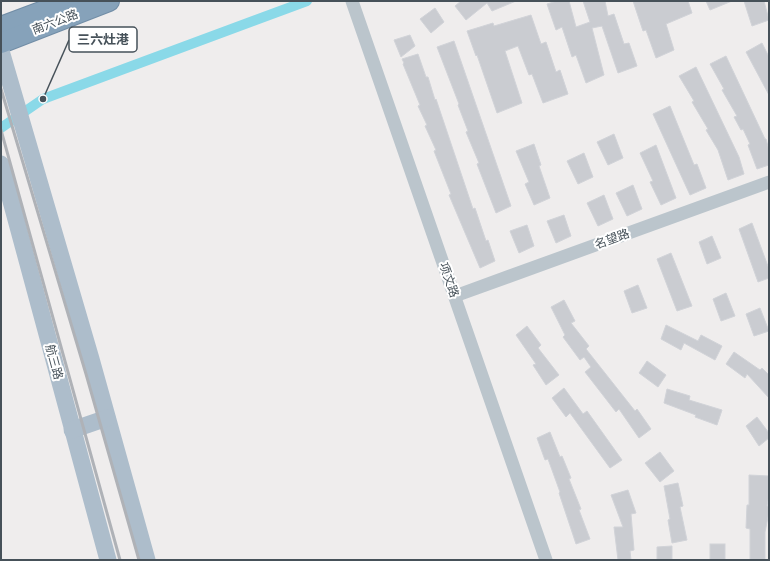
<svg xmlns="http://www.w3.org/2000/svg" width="770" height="561" font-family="'Asap Condensed','Noto Sans SC',sans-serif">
<rect width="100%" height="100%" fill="#efeded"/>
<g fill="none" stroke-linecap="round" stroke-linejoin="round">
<path stroke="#8ad9e8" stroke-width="10" d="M1,128l42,-29 264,-98"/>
</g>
<g fill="#caccd1" stroke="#d1d3d8">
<path d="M461,1h55l-24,10 -5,-8 -21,17 -11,-14z"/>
<path d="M557,1h12l7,26 14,-5 -7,-21h22l3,15 6,-2 10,30 5,-1 8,23 -19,7 -16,-47 -10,2 12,47 -18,8 -10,-28 -4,2 -10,-30 -6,3 -9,-26z"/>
<path d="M633,1h55l4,12 -26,11 8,26 -18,8 -10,-28 -3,1z"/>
<path d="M706,1h26l-22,9z"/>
<path d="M744,1h20l5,19 -17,6z"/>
<path d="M435,8l9,14 -13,11 -11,-14z"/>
<path d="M531,15l10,29 5,-2 10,30 4,-2 8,24 -25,9 -11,-29 -3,1 -11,-29 -13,5 17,52 -25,10 -20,-58 -1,1 -9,-25 26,-8 1,3z"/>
<path d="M410,35l5,11 -14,11 -7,-17z"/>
<path d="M454,41l57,165 -15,7 -19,-49 2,-1 -13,-31 2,-1 -10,-26 1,-1 -22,-57z"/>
<path d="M762,43l7,14v38l-23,-43z"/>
<path d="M418,54l8,23h2l7,23 1,-1 37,110 2,-1 11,33 2,-1 7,21 -15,7 -31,-73 2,-1 -17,-43 2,-1 -11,-24 2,-1 -9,-19 2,-1 -17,-41 1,-1 -2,-4z"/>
<path d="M726,56l39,83h1l3,11v15l-12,4 -9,-24 2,-1 -7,-15 -2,1 -7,-13 3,-1 -15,-26 2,-1 -14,-25z"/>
<path d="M696,67l43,90 5,17 -16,6 -10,-30 -12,-20 2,-1 -16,-27 2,-1 -15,-25z"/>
<path d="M670,106l24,59 3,-1 9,24 -16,7 -37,-81z"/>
<path d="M614,134l9,24 -15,7 -11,-23z"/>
<path d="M534,144l7,21 -2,1 11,32 -16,7 -9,-21 4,-2 -13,-31z"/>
<path d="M656,145l20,53 -15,7 -11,-23 3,-1 -13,-28z"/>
<path d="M584,153l9,24 -15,7 -11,-23z"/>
<path d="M633,185l9,24 -15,7 -11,-23z"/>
<path d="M604,195l9,24 -15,7 -11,-23z"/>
<path d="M564,215l7,21 -15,7 -9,-22z"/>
<path d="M752,223l17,46v9l-11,4 -19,-53z"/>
<path d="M527,225l7,21 -15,7 -9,-22z"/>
<path d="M712,236l9,22 -14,6 -8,-22z"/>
<path d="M671,253l21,53 -15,5 -20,-52z"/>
<path d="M638,285l9,23 -15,5 -8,-22z"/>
<path d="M726,293l9,23 -14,5 -8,-22z"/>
<path d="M564,300l11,21 -4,2 18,23 -3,3 49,62 2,-2 14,20 -12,9 -20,-29 -3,3 -31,-40 6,-5 -7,-10 -4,3 -17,-23 2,-2 -14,-28z"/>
<path d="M760,308l9,23 -15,5 -8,-22z"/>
<path d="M666,325l32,16 3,-6 21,11 -7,14 -31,-17 -3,7 -20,-11z"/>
<path d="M527,326l14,19 -3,3 21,27 -13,10 -13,-20 3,-1 -20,-29z"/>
<path d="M734,352l26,18 2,-2 7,7v23l-22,-24 -2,4 -19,-14z"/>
<path d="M647,361l19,14 -8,12 -19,-14z"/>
<path d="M564,388l19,26 4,-3 35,49 -12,8 -40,-55 -4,4 -14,-19z"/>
<path d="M667,389l23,7 -1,4 33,10 -5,15 -22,-8 1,-2 -32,-12z"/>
<path d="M757,417l12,16v5l-10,8 -13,-20z"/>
<path d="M550,432l10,25 2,-1 9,22 -2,1 12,30 -2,1 11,29 -14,5 -17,-51 1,-1 -12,-33 -3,1 -8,-22z"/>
<path d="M660,452l14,19 -14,11 -15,-19z"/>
<path d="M749,475l20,1v19l-2,11h2v6l-4,20v28h-15v-31l-4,-1 1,-23h2z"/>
<path d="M678,483l5,23 -3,1 7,33 -15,3 -4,-23 2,-1 -6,-33z"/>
<path d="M628,490l8,23 -5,1 3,36 -4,1 1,9h-13l-4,-33h9l-12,-32z"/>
<rect x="710" y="544" width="15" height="16"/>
<path d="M672,546v14h-15v-13z"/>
</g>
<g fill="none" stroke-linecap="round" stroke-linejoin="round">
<defs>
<g id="highway">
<path d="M1,27l69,-26"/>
<path d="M1,43l108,-42"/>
</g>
</defs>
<use href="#highway" stroke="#718da6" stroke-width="22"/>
<g stroke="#bbc5cc" stroke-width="13">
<path d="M352,1l194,559"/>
<path d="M455,296l314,-114"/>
</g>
<g stroke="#adbdcb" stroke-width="17">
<path d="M1,51l90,308 56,201"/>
<path d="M1,164l107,396"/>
<path d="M72,430l35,-12"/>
</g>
<use href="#highway" stroke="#86a2ba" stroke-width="20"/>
<g stroke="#afb2b7" stroke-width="3">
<path d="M1,89l85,285 53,186"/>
<path d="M1,130l119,430"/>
</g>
</g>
<g text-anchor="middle" stroke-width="4" stroke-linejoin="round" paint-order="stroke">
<g font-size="12" fill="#465159" stroke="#fff">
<text transform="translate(55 22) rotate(-21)" y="4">南六公路</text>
<text transform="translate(612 239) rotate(-20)" y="4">名望路</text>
<text transform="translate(449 280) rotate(71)" y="4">项文路</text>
<text transform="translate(54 362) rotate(75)" y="4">航三路</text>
</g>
</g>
<path fill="none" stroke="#465159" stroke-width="1.5" d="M43 99L69 40"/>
<circle fill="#465159" stroke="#fff" stroke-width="1.5" cx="43" cy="99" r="4"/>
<rect fill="#fff" stroke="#465159" stroke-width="1.5" x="69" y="27" width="68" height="25" rx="4"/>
<g font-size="13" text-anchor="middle" font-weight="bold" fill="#465159">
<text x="103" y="44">三六灶港</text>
</g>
<rect width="770" height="561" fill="none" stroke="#465159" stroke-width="4"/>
</svg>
